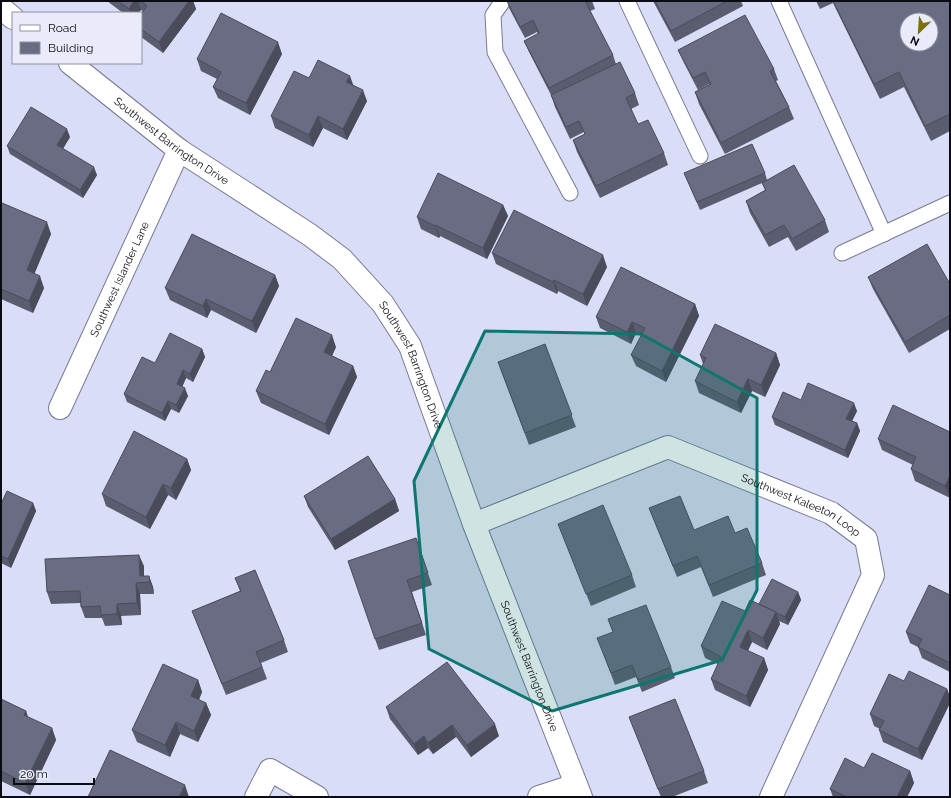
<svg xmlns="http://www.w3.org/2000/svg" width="951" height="798" font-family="Raleway,sans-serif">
<rect width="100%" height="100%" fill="#daddf7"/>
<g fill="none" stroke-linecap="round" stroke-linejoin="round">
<defs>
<g id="service">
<path d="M503,1l-10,14 2,37 75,141"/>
<path d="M627,1l73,155"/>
<path d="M779,1l105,233"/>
<path d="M842,253l108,-50"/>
</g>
<g id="minor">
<path id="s1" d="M60,408l119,-258"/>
<path id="s2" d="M474,524l194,-77 163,66 35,26 7,36 -102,222"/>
<path d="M256,797l14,-27 47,27"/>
<path d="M539,797l37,-12"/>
</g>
<g id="tertiary">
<path d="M1,8l12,10"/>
<path id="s3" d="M70,63l109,87 131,85 32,24 41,45 27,42 64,178 107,273"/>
</g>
</defs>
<use href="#service" stroke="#787a91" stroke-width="17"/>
<use href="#minor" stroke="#787a91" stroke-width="24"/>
<use href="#tertiary" stroke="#787a91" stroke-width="24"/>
<use href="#service" stroke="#fff" stroke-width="15"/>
<use href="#minor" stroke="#fff" stroke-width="22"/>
<use href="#tertiary" stroke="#fff" stroke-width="22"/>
</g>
<g fill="#5a5d70">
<path d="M107,1h86l3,8 -33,44 -22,-16v-23l2,-3 -2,-1 -3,3h-15z"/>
<path d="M507,1h85l3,8 -5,2 23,44 3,9 19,29 4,12 -8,4 7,15 26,29 4,12 -68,33 -23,-46 -4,-12 12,-6 -1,-2 -14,7 -15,-32 -4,-12 -22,-43 -5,-11 14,-7 -1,-2 -12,6 -16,-30z"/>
<path d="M653,1h88l2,5 -68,36z"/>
<path d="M816,1h134v130l-19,10 -27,-54 -24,12 -47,-96 -13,6z"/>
<path d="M678,50l96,19 4,11 -2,1 13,26 5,12 -69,35 -26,-50 -4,-12 15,-8h-1l-11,6 -15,-29z"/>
<path d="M282,54l-32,61 -32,-17 -5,-11 4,-8 -16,-8 -4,-12z"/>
<path d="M309,78l44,7 14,16 -20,39 -24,-12 -10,19 -38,-19 -4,-12z"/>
<path d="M70,137l-7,12 34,26 -14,23 -73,-44 -3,-8z"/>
<path d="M684,173h81l2,7 58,40 4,12 -33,19 -8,-14 -19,10 -19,-34 -4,-12 19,-11 -3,-7 -62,27z"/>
<path d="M503,205l5,11 -21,43 -47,-23 -1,2 -18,-9 -4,-12z"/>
<path d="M1,206l50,28 -17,40 10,14 -11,25 -32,-14z"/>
<path d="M492,253l115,14 -20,39 -29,-15 -1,3 -61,-30z"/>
<path d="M275,275l4,11 -23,47 -45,-23 -4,8 -37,-18 -5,-12z"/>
<path d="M868,277l82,7v45l-41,24 -36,-64z"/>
<path d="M695,304l4,12 -33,66 -30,-16 -5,-11 10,-19 -5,-3 -5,11 -31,-16 -4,-11z"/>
<path d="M545,344l31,83 -47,18 -27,-72z"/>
<path d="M336,347l-4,9 21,10 4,11 -28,58 -68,-32 -5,-12 14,-19z"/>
<path d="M202,349l3,8 -12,25 -7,-4 -4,9 6,9 -9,17 -8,-4 -6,12 -38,-19 -3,-8 31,-31z"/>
<path d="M776,353l4,12 -15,32 -13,-6 -11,22 -42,-20 -4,-12 8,-17 -3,-9z"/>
<path d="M801,400l56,11 -5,10 5,2 3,8 -12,27 -73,-33 -3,-8z"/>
<path d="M950,432v66l-35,-17 -4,-12 2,-4 -31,-15 -4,-11z"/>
<path d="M187,459l4,11 -15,30 -8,-5 -18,34 -44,-23 -4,-12z"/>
<path d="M304,496l91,3 4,12 -64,39 -27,-43z"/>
<path d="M33,503l3,8 -25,57 -10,-5v-59z"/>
<path d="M649,508l45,22 41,3 27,30 4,12 -53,22 -12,-30 -24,10z"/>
<path d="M558,524l74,51 4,12 -45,19z"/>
<path d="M416,538l16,47 -20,7 14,43 -47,15 -4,-11z"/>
<path d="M144,566v10h5l4,11 1,7h-14l1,21 -20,1 1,9 -17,1 -3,-8h-17l-4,-11v-4l-30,1 -4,-12z"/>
<path d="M235,578l49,62 4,12 -27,11 6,16 -41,16 -34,-84 48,-20z"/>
<path d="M798,592l3,8 -13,25 -9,-4 1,3 -13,26 -15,-8 -4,9 16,7 4,12 -18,37 -35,-17 -4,-11 7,-15 -13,-6 -4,-12 44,-35 14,-6z"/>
<path d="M950,595v77l-28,-14 -4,-11 -8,-4 -4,-11z"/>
<path d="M608,619l63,48 4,11 -33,14 -6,-15 -21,8 -13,-35 11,-18z"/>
<path d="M198,680l4,12 -3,8 7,3 5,12 -13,27 -18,-8 -10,23 -33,-15 -5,-12z"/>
<path d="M947,689l3,8v6l-28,57 -39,-18 -4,-12 1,-1 -6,-3 -4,-12z"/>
<path d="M1,699l25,12 2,7 24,10 4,12 -26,55 -29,-14z"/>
<path d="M386,707l113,29 -28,21 -15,-20 -23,17 -5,-6 -10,7 -28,-36z"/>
<path d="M629,717l75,54 4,12 -36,14h-11z"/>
<path d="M864,768l46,3 4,12 -7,14h-74l-3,-8z"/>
</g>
<g fill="#4a4c5b">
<path d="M134,1h4l3,9 -3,3h-8l-1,-4z"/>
<path d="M188,1h5l3,8 -33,44 -4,-11z"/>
<path d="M278,42l4,12 -32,61 -4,-12z"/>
<path d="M350,76l4,11 -8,-5z"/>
<path d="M363,90l4,11 -20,39 -4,-11z"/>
<path d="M318,116l5,12 -10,19 -4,-12z"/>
<path d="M67,129l3,8 -10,16 -3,-8z"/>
<path d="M94,167l3,8 -14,23 -3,-8z"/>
<path d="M503,205l5,11 -21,43 -4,-11z"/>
<path d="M47,222l4,12 -20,48 -4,-12z"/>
<path d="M435,225l5,11 -1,2 -4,-12z"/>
<path d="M603,255l4,12 -20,39 -4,-12z"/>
<path d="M275,275l4,11 -23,47 -4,-12z"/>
<path d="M40,276l4,12 -11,25 -4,-12z"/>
<path d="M554,280l4,11 -1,3 -4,-12z"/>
<path d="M206,299l5,11 -4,8 -4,-12z"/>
<path d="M695,304l4,12 -33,66 -4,-11z"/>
<path d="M632,322l4,11 -5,11 -4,-12z"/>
<path d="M332,335l4,12 -8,17 -4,-12z"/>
<path d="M202,349l3,8 -12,25 -3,-8z"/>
<path d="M776,353l4,12 -15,32 -4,-12z"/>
<path d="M353,366l4,11 -28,58 -4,-11z"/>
<path d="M183,370l3,8 -6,14 -3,-8z"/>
<path d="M748,379l4,12 -11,22 -4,-11z"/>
<path d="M185,388l3,8 -9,17 -3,-8z"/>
<path d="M168,401l3,8 -6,12 -3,-8z"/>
<path d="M854,403l3,8 -8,16 -3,-8z"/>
<path d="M857,423l3,8 -12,27 -3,-8z"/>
<path d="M187,459l4,11 -15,30 -5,-12z"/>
<path d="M950,476v22l-5,-12z"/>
<path d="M163,484l5,11 -18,34 -4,-12z"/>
<path d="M395,499l4,12 -64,39 -4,-11z"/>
<path d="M33,503l3,8 -25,57 -3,-9z"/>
<path d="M139,555l5,11v16l-4,-6z"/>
<path d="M149,576l4,11 1,7 -4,-12z"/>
<path d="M136,583l4,11 1,21 -4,-12z"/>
<path d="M798,592l3,8 -13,25 -3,-8z"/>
<path d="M117,604l4,12 1,9 -5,-11z"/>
<path d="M776,612l4,12 -13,26 -4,-12z"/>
<path d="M748,630l4,12 -8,16 -4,-11z"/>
<path d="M764,658l4,12 -18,37 -4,-11z"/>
<path d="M198,680l4,12 -7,16 -4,-12z"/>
<path d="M947,689l3,8v6l-28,57 -4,-11z"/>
<path d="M206,703l5,12 -13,27 -4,-11z"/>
<path d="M26,711l4,12 -6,-8z"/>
<path d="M176,722l4,12 -10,23 -5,-12z"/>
<path d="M495,724l4,12 -28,21 -4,-12z"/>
<path d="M452,725l4,12 -23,17 -5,-11z"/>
<path d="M52,728l4,12 -26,55 -5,-12z"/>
<path d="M424,736l4,12 -10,7 -4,-11z"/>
<path d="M910,771l4,12 -7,14h-10z"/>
<path d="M185,785l4,12h-10z"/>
</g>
<g fill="#696c82" stroke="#4a4c5b" fill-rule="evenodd">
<path d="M118,1h16l-5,8z"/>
<path d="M141,1h48l-30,41 -18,-13v-15l6,-8z"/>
<path d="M507,1h78l28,54 -64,33 -25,-47 15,-8 -6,-13 -13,7z"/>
<path d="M655,1h72l-56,30z"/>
<path d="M833,1h117v113l-25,12 -26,-54 -25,12zM907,20h24v24h-24z"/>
<path d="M221,13l57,29 -32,61 -33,-16 8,-15 -24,-13z"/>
<path d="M745,15l29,54 -4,2 19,36 -68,36 -26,-51 16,-8 -6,-12 -12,6 -15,-28z"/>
<path d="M318,60l32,16 -4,6 17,8 -20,39 -25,-13 -9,19 -38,-19 23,-45 15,7z"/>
<path d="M620,62l15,31 -9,5 12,26 10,-4 16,33 -68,33 -23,-46 12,-6 -6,-13 -13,6 -15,-32z"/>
<path d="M31,107l36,22 -10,16 37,22 -14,23 -73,-44z"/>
<path d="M752,144l13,29 -68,29 -13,-29z"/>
<path d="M794,165l31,55 -33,19 -8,-14 -19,10 -19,-34 20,-11 -4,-7z"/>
<path d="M438,173l65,32 -20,43 -48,-23v1l-18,-9z"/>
<path d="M2,203l45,19 -20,48 13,6 -11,25 -28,-12v-83z"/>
<path d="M514,210l89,45 -20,39 -29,-14 -1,2 -61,-29z"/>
<path d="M192,234l83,41 -23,46 -46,-22 -3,7 -38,-18z"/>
<path d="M927,244l23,40v31l-45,27 -37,-65z"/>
<path d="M621,267l74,37 -33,67 -31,-16 14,-27 -13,-6 -5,10 -31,-15z"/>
<path d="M296,318l36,17 -8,17 29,14 -28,58 -69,-33 10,-21 4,2z"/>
<path d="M715,324l61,29 -15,32 -13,-6 -11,23 -42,-21 11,-23 -6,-3z"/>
<path d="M170,333l32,16 -12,25 -7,-4 -6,14 8,4 -9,17 -8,-4 -6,12 -38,-19 18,-37 13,6z"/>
<path d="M545,344l27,71 -47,18 -27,-71z"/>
<path d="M808,383l46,20 -8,16 11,4 -12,27 -73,-33 11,-25 18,8z"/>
<path d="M893,405l57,27v44l-5,10 -34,-17 5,-12 -38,-18z"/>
<path d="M134,431l53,28 -16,29 -8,-4 -17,33 -44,-23z"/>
<path d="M368,456l27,43 -64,40 -27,-43z"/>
<path d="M7,491l26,12 -25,56 -7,-3v-52z"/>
<path d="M680,496l14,34 34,-14 7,17 12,-5 15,35 -53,22 -12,-29 -24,10 -24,-58z"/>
<path d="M603,505l29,70 -46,19 -28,-70z"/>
<path d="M416,538l12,35 -21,7 15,43 -47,16 -27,-78z"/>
<path d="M139,555l1,21h9l1,6 -14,1 1,20 -20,1v10l-16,1 -1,-9 -19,1 -1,-16 -33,1 -2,-33z"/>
<path d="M255,570l29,70 -28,12 6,15 -40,17 -30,-73 49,-20 -6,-13z"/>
<path d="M772,579l26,13 -13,25 -26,-13z"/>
<path d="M929,585l21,10v68l-32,-16 4,-8 -16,-7z"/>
<path d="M750,600l26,12 -13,26 -15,-8 -8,17 24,11 -18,38 -35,-17 10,-22 -20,-11 21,-45 23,10z"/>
<path d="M646,605l25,62 -33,13 -6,-15 -21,8 -14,-35 16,-6 -5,-13z"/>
<path d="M447,662l48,62 -28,21 -15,-20 -24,18 -4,-7 -10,8 -28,-37z"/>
<path d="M163,664l35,16 -7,16 15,7 -12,28 -18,-9 -11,23 -33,-15z"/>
<path d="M909,671l38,18 -29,60 -39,-19 5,-9 -14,-7 19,-40 15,7z"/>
<path d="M1,699l25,12 -2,4 28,13 -27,55 -24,-12z"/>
<path d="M675,699l29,72 -46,18 -29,-72z"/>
<path d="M110,750l75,35 -6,12h-91z"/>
<path d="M872,753l38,18 -13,26h-50l-17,-8 15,-31 19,10z"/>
</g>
<path fill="#0f766e" fill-opacity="0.2" stroke="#0f766e" stroke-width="3" stroke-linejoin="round" d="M485,331l156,3 116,64v192l-35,70 -170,51 -123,-62 -15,-168z"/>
<g text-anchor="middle" stroke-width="3.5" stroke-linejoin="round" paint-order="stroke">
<g font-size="11" fill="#0b0b13" stroke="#e9ebfb">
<text dy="4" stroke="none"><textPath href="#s3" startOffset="128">Southwest Barrington Drive</textPath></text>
<text dy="4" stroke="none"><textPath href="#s1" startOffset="142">Southwest Islander Lane</textPath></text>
<text dy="4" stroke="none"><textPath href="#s3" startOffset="464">Southwest Barrington Drive</textPath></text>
<text dy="4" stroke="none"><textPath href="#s2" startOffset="354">Southwest Kaleeton Loop</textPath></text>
<text dy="4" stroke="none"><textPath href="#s3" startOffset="788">Southwest Barrington Drive</textPath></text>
</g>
</g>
<rect width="951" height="798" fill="none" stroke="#0b0b13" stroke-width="4"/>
<rect x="12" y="12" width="130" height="52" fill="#e9ebfb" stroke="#90919e"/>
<rect x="20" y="25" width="20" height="6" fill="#ffffff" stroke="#90919e"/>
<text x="48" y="32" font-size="12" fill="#0b0b13">Road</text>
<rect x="20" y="42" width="20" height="12" fill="#696c82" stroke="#90919e"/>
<text x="48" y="52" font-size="12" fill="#0b0b13">Building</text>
<g transform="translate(919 32) rotate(205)"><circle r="19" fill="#e9ebfb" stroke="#90919e"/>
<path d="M0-3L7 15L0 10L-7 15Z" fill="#7d6f0d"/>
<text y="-6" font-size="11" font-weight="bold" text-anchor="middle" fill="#0b0b13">N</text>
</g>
<path d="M14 778v6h80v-6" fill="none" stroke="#0b0b13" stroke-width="2"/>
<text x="20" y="778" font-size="12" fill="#0b0b13" stroke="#e9ebfb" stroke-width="3" paint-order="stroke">20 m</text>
</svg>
